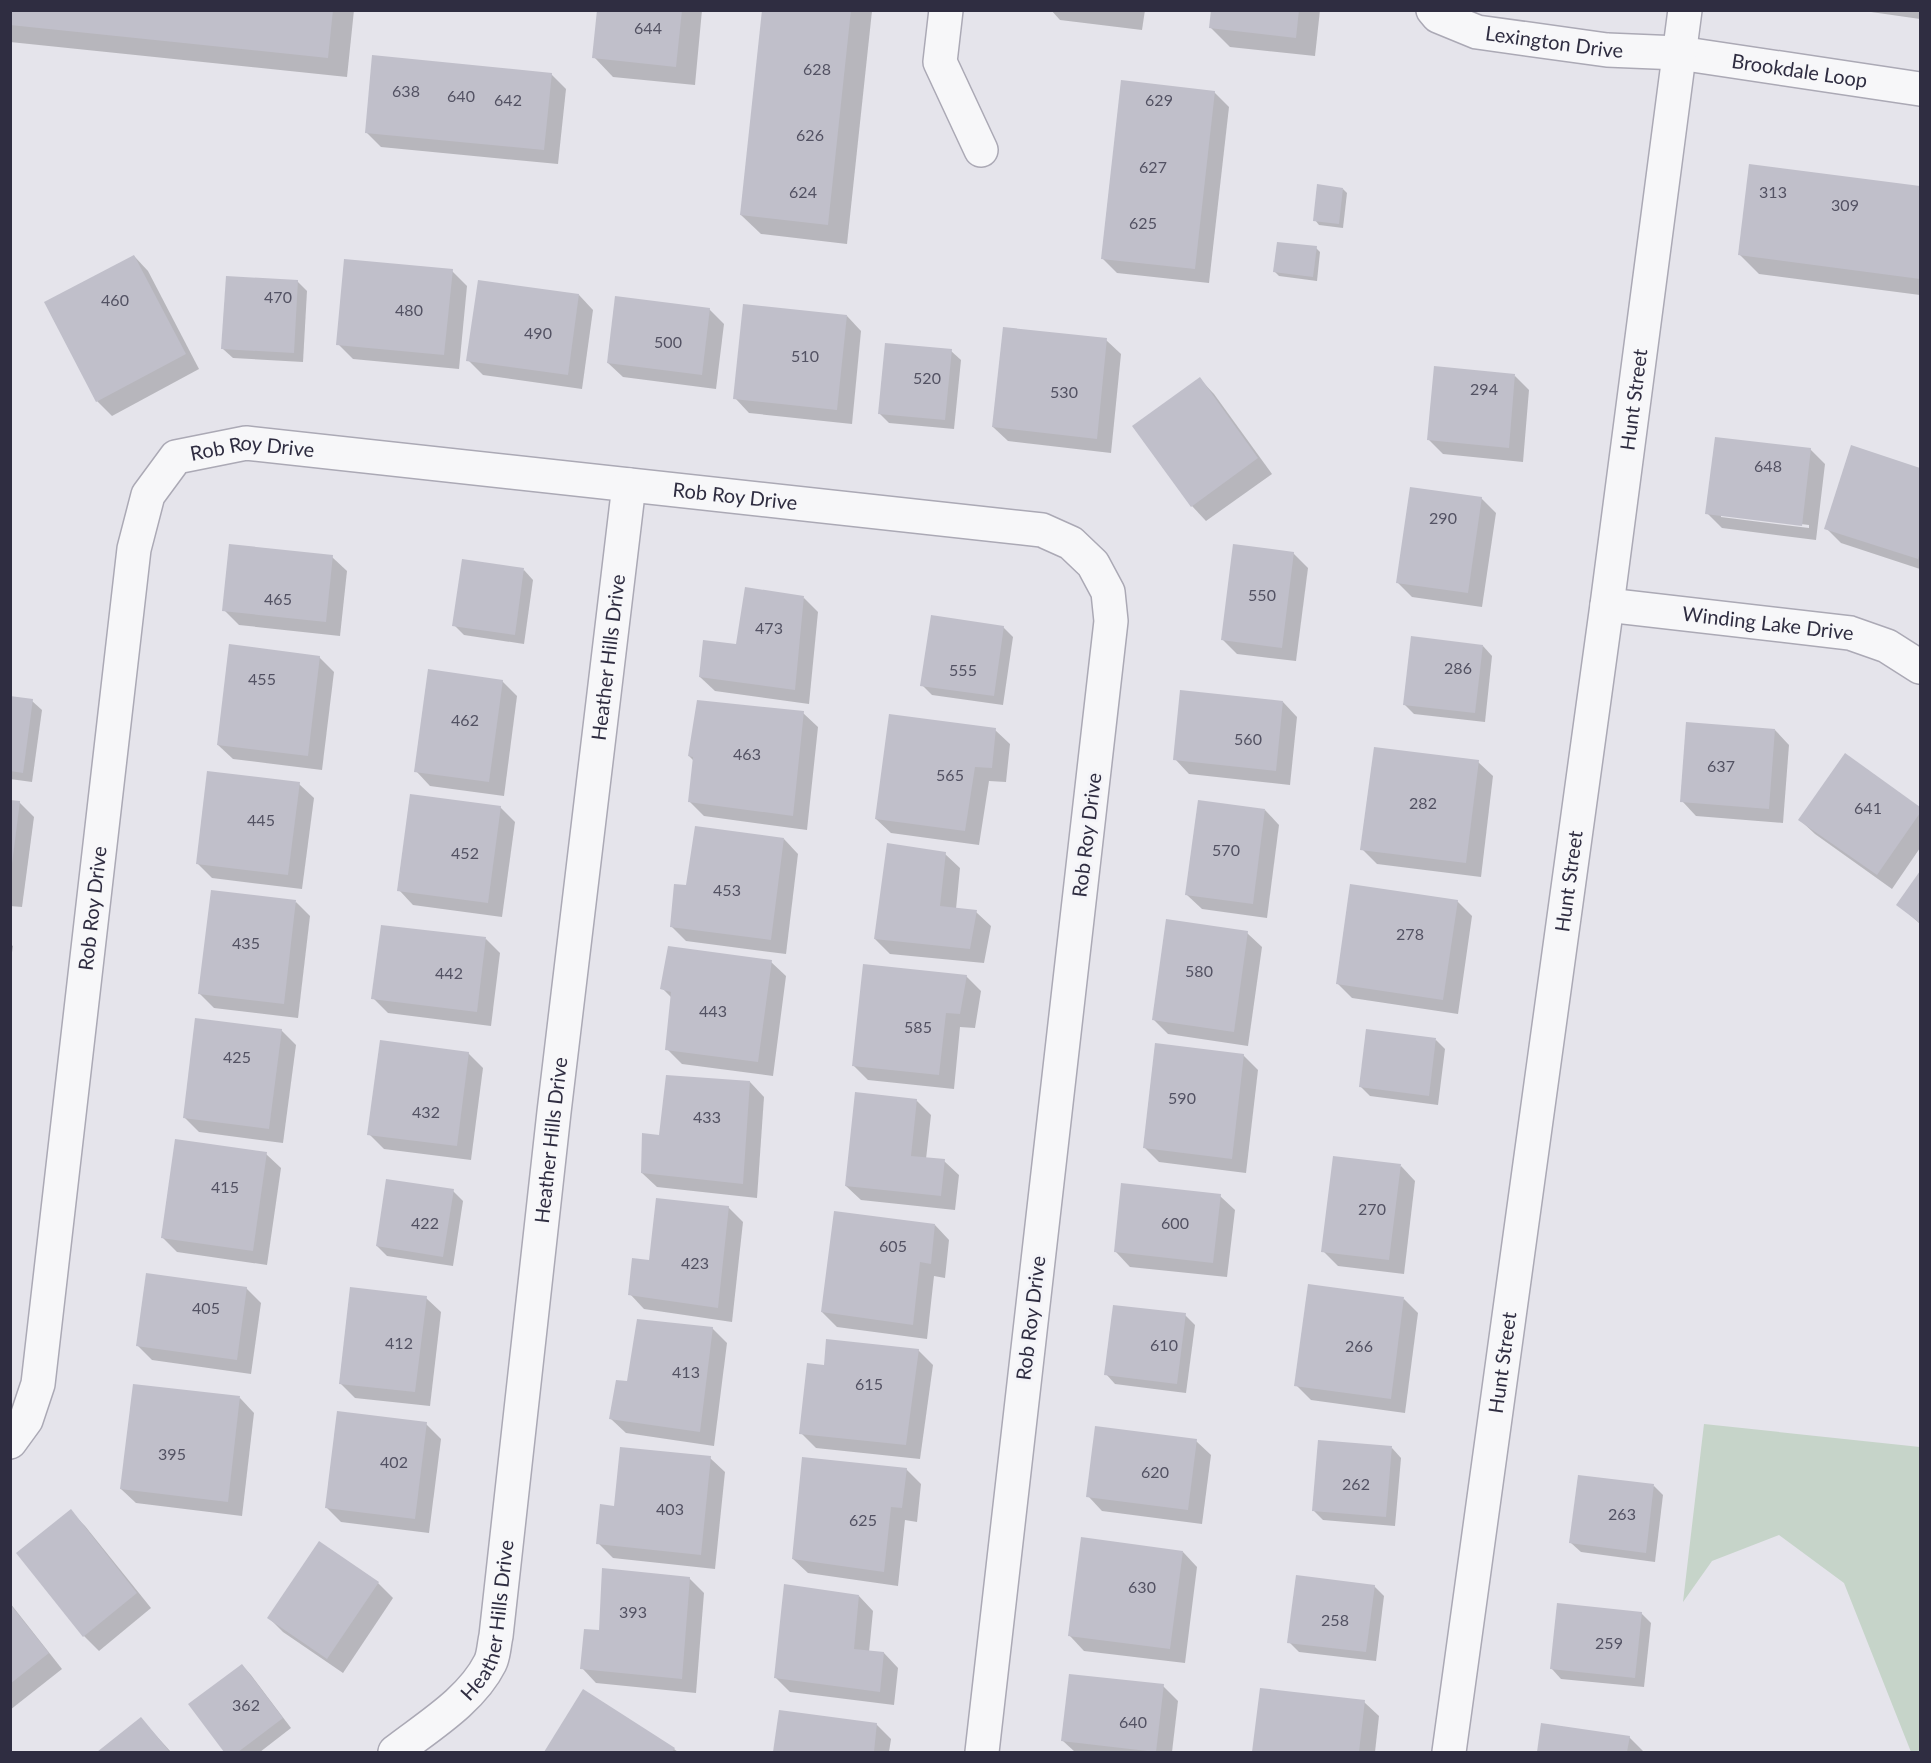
<svg xmlns="http://www.w3.org/2000/svg" width="1931" height="1763" font-family="Lato,sans-serif">
<rect width="100%" height="100%" fill="#e5e4eb"/>
<path fill="#c6d4c9" d="M1704,1424l216,23v305h-9l-67,-169 -65,-48 -67,26 -29,41z"/>
<g fill="#0003" fill-rule="evenodd">
<path d="M10,10h344l-7,67 -337,-35z"/>
<path d="M598,10h104l-7,75 -82,-8 -19,-20z"/>
<path d="M763,10l109,1 -25,233 -86,-10 -20,-19z"/>
<path d="M1051,10h94l-3,20 -82,-10z"/>
<path d="M1212,10h108l-5,46 -85,-9 -20,-20z"/>
<path d="M1857,10h63v9z"/>
<path d="M551,74l15,15 -8,75 -177,-17 -15,-15z"/>
<path d="M1214,92l15,15 -20,176 -92,-10 -15,-15z"/>
<path d="M1751,166l169,21v108l-161,-21 -19,-19z"/>
<path d="M1343,189l4,4 -4,35 -24,-3 -4,-5z"/>
<path d="M1316,248l4,4 -3,29 -38,-5 -4,-4z"/>
<path d="M134,256l14,15 51,98 -87,47 -15,-15z"/>
<path d="M452,271l15,15 -8,83 -106,-10 -15,-15z"/>
<path d="M297,281l10,10 -4,71 -70,-4 -10,-9z"/>
<path d="M579,295l14,15 -11,79 -99,-14 -15,-15z"/>
<path d="M709,309l15,15 -8,65 -93,-12 -15,-14z"/>
<path d="M847,316l14,15 -9,93 -103,-11 -14,-15z"/>
<path d="M1106,340l15,14 -10,99 -103,-12 -15,-14z"/>
<path d="M951,351l10,9 -7,69 -65,-6 -9,-9z"/>
<path d="M1515,376l14,14 -6,72 -80,-8 -14,-14z"/>
<path d="M1200,379l14,15 58,80 -66,47 -14,-15z"/>
<path d="M1852,447l68,23v99l-79,-26 -15,-15z"/>
<path d="M1810,449l15,15 -9,76 -94,-12 -15,-15zM1721,514l88,11v3l-88,-11z"/>
<path d="M1481,498l15,15 -14,94 -70,-10 -15,-15z"/>
<path d="M1293,553l15,15 -12,93 -59,-7 -15,-15z"/>
<path d="M332,557l15,14 -7,65 -101,-11 -15,-15z"/>
<path d="M524,570l9,10 -9,64 -60,-9 -10,-10z"/>
<path d="M804,598l14,14 -9,92 -94,-13 -15,-14 38,-32z"/>
<path d="M1003,627l10,10 -10,68 -71,-10 -10,-10z"/>
<path d="M1483,646l9,10 -7,66 -71,-8 -9,-9z"/>
<path d="M319,657l15,15 -12,98 -89,-11 -15,-14z"/>
<path d="M502,681l15,15 -13,100 -74,-10 -14,-15z"/>
<path d="M10,698l22,3 10,9 -10,72 -22,-3z"/>
<path d="M1283,702l14,15 -7,68 -101,-11 -14,-15z"/>
<path d="M803,713l15,14 -11,103 -103,-14 -14,-14 4,-41 -5,-5z"/>
<path d="M995,730l15,14 -4,38 -17,-1 -10,64 -88,-12 -15,-14z"/>
<path d="M1775,730l14,15 -6,78 -87,-7 -14,-15z"/>
<path d="M1845,755l75,54v39l-28,41 -77,-55 -15,-14z"/>
<path d="M1478,762l15,14 -12,101 -104,-13 -15,-15z"/>
<path d="M299,784l15,14 -12,91 -90,-11 -15,-15z"/>
<path d="M10,801l9,1 15,15 -12,90 -12,-1z"/>
<path d="M500,807l15,15 -13,95 -89,-12 -14,-15z"/>
<path d="M1265,810l14,15 -12,93 -65,-9 -15,-14z"/>
<path d="M784,839l14,15 -12,100 -100,-13 -15,-15 16,-39z"/>
<path d="M945,854l15,14 -4,41 20,3 15,14 -7,37 -94,-9 -15,-15z"/>
<path d="M1920,874v50l-22,-20z"/>
<path d="M1457,901l15,15 -14,98 -106,-16 -14,-14z"/>
<path d="M296,902l14,14 -12,102 -84,-10 -14,-14z"/>
<path d="M1247,933l15,14 -14,99 -80,-12 -15,-15z"/>
<path d="M486,939l14,14 -9,73 -103,-13 -15,-15z"/>
<path d="M10,944l3,2 -3,19z"/>
<path d="M771,962l15,14 -13,100 -91,-12 -15,-15 5,-51 -10,-10z"/>
<path d="M966,976l15,15 -6,37 -15,-1 -6,62 -86,-9 -15,-15z"/>
<path d="M281,1030l15,15 -13,98 -84,-11 -15,-15z"/>
<path d="M1436,1040l9,9 -7,56 -68,-9 -10,-10z"/>
<path d="M468,1053l15,15 -12,92 -87,-11 -15,-15z"/>
<path d="M1243,1055l15,15 -12,103 -87,-11 -15,-15z"/>
<path d="M750,1082l14,15 -7,101 -100,-11 -15,-14 19,-37z"/>
<path d="M916,1100l15,15 -5,44 18,2 15,14 -4,35 -94,-10 -15,-14z"/>
<path d="M266,1154l15,14 -14,97 -90,-13 -15,-15z"/>
<path d="M1401,1166l14,15 -11,93 -66,-8 -15,-15z"/>
<path d="M453,1191l10,10 -10,65 -66,-10 -10,-10z"/>
<path d="M1220,1196l15,14 -8,67 -97,-10 -14,-15z"/>
<path d="M728,1207l15,15 -11,100 -88,-13 -14,-15 20,-32z"/>
<path d="M935,1225l14,15 -4,38 -11,-2 -7,63 -90,-12 -15,-15z"/>
<path d="M246,1288l15,15 -10,71 -99,-14 -15,-15z"/>
<path d="M426,1298l15,14 -11,94 -75,-8 -15,-15z"/>
<path d="M1404,1299l14,14 -13,100 -94,-13 -15,-15z"/>
<path d="M1185,1315l10,10 -9,68 -71,-9 -9,-10z"/>
<path d="M712,1328l15,15 -13,103 -88,-13 -15,-14 18,-36z"/>
<path d="M918,1350l15,15 -13,94 -104,-11 -15,-15 24,-67z"/>
<path d="M240,1398l14,15 -12,103 -106,-13 -15,-14z"/>
<path d="M426,1424l15,15 -12,94 -88,-11 -14,-14z"/>
<path d="M1196,1441l15,14 -9,69 -100,-13 -14,-15z"/>
<path d="M1392,1448l9,10 -6,68 -72,-6 -9,-9z"/>
<path d="M710,1458l15,14 -10,97 -102,-11 -15,-15z"/>
<path d="M906,1469l15,15 -4,38 -12,-2 -7,66 -90,-13 -15,-14z"/>
<path d="M1654,1486l9,9 -8,67 -74,-10 -10,-9z"/>
<path d="M70,1511l15,15 66,82 -52,43 -15,-15 -66,-83z"/>
<path d="M319,1543l59,40 15,15 -50,75 -60,-41 -14,-14z"/>
<path d="M1183,1552l14,15 -12,96 -101,-12 -14,-15z"/>
<path d="M689,1578l15,15 -8,100 -100,-10 -14,-15 18,-36z"/>
<path d="M1374,1586l10,10 -8,65 -77,-9 -10,-10z"/>
<path d="M859,1596l14,15 -4,41 15,1 14,15 -4,37 -104,-13 -15,-15z"/>
<path d="M10,1603l52,66 -52,41z"/>
<path d="M1641,1613l10,10 -7,64 -83,-8 -9,-10z"/>
<path d="M242,1665l9,10 40,53 -31,24h-34l-36,-47z"/>
<path d="M1163,1686l15,15 -6,51h-97l-12,-11z"/>
<path d="M1261,1689l103,13 15,14 -4,36h-121z"/>
<path d="M584,1691l90,58 4,3h-132z"/>
<path d="M780,1711l96,13 15,15 -2,13h-115z"/>
<path d="M141,1719l30,33h-71z"/>
<path d="M1543,1724l86,13 15,15h-106z"/>
</g>
<g fill="#c0bfca">
<path d="M10,10h323l-5,48 -318,-33z"/>
<path d="M597,10h85l-6,57 -84,-9z"/>
<path d="M762,10h89l-23,215 -88,-10z"/>
<path d="M1211,10h88l-3,28 -87,-10z"/>
<path d="M372,55l180,18 -8,77 -179,-17z"/>
<path d="M1121,80l94,11 -20,178 -94,-10z"/>
<path d="M1749,164l171,22v93l-182,-24z"/>
<path d="M1317,184l26,4 -4,36 -26,-3z"/>
<path d="M1277,242l40,4 -4,31 -40,-5z"/>
<path d="M134,255l52,99 -90,48 -52,-100z"/>
<path d="M344,259l109,10 -9,86 -108,-10z"/>
<path d="M226,276l72,4 -4,73 -73,-4z"/>
<path d="M478,280l101,14 -11,81 -102,-14z"/>
<path d="M615,296l95,12 -8,67 -95,-12z"/>
<path d="M743,304l104,11 -10,95 -104,-11z"/>
<path d="M1003,327l104,11 -10,101 -105,-12z"/>
<path d="M885,343l67,6 -7,71 -67,-6z"/>
<path d="M1434,366l81,8 -6,74 -82,-8z"/>
<path d="M1200,377l58,81 -67,49 -59,-81z"/>
<path d="M1715,437l96,11 -9,78 -97,-12z"/>
<path d="M1851,445l69,23v84l-2,7 -94,-30z"/>
<path d="M1410,487l72,10 -14,96 -72,-10z"/>
<path d="M229,544l104,11 -7,67 -104,-11z"/>
<path d="M1233,544l61,8 -12,96 -61,-8z"/>
<path d="M462,559l62,9 -9,67 -63,-9z"/>
<path d="M745,587l59,9 -9,94 -96,-13 4,-37 33,4z"/>
<path d="M931,615l73,11 -10,70 -74,-10z"/>
<path d="M1411,636l72,9 -8,68 -72,-8z"/>
<path d="M229,644l91,12 -12,100 -91,-11z"/>
<path d="M428,669l75,11 -14,102 -75,-10z"/>
<path d="M1180,690l103,11 -7,70 -103,-11z"/>
<path d="M10,696l23,3 -10,74 -13,-2z"/>
<path d="M697,700l107,11 -11,105 -105,-14 5,-45 -5,-1z"/>
<path d="M889,714l107,14 -4,40 -17,-1 -10,64 -90,-12z"/>
<path d="M1686,722l89,7 -6,80 -89,-7z"/>
<path d="M1374,747l105,13 -13,103 -106,-13z"/>
<path d="M1845,753l75,54v6l-43,62 -79,-55z"/>
<path d="M207,771l93,11 -12,93 -92,-11z"/>
<path d="M410,794l91,12 -13,97 -91,-12z"/>
<path d="M10,800l10,1 -8,63h-2z"/>
<path d="M1198,800l67,9 -12,95 -68,-9z"/>
<path d="M695,826l89,12 -13,102 -101,-13 4,-43 12,1z"/>
<path d="M887,843l59,9 -6,54 37,4 -7,39 -96,-10z"/>
<path d="M1920,871v52l-24,-18z"/>
<path d="M1350,884l108,16 -15,100 -107,-16z"/>
<path d="M211,890l85,10 -12,104 -86,-10z"/>
<path d="M1166,919l82,12 -14,101 -82,-12z"/>
<path d="M381,925l105,12 -9,75 -106,-13z"/>
<path d="M668,946l104,14 -14,102 -93,-12 6,-58 -11,-3z"/>
<path d="M863,964l104,11 -7,39 -14,-1 -7,62 -87,-9z"/>
<path d="M195,1018l87,11 -13,100 -86,-11z"/>
<path d="M1366,1029l70,9 -7,58 -70,-9z"/>
<path d="M380,1040l89,12 -12,94 -90,-11z"/>
<path d="M1155,1043l89,11 -12,105 -89,-11z"/>
<path d="M666,1075l84,6 -7,103 -102,-11 1,-40 17,2z"/>
<path d="M855,1092l62,7 -6,57 34,3 -4,37 -96,-10z"/>
<path d="M175,1139l92,13 -14,99 -92,-13z"/>
<path d="M1333,1156l68,8 -12,96 -68,-8z"/>
<path d="M386,1179l68,10 -11,68 -67,-11z"/>
<path d="M1121,1183l100,11 -8,69 -99,-11z"/>
<path d="M656,1198l73,8 -11,102 -90,-13 4,-37 17,2z"/>
<path d="M834,1211l101,13 -4,40 -11,-2 -7,63 -92,-13z"/>
<path d="M146,1273l101,14 -10,73 -101,-14z"/>
<path d="M1308,1284l96,13 -13,102 -97,-13z"/>
<path d="M350,1287l77,9 -12,96 -76,-8z"/>
<path d="M1113,1305l73,8 -9,71 -73,-9z"/>
<path d="M637,1319l76,8 -13,105 -91,-13 7,-39 11,1z"/>
<path d="M826,1339l93,10 -13,96 -107,-11 8,-71 17,2z"/>
<path d="M133,1384l107,12 -12,106 -108,-13z"/>
<path d="M337,1411l90,11 -12,97 -90,-11z"/>
<path d="M1095,1426l102,13 -9,71 -102,-13z"/>
<path d="M1318,1440l74,6 -6,71 -74,-6z"/>
<path d="M620,1447l91,9 -10,99 -105,-11 4,-40 14,2z"/>
<path d="M802,1457l105,11 -5,40 -11,-1 -7,65 -92,-13z"/>
<path d="M1578,1475l76,9 -8,69 -77,-10z"/>
<path d="M71,1509l66,84 -54,44 -67,-84z"/>
<path d="M1081,1537l102,14 -13,98 -102,-13z"/>
<path d="M319,1541l60,41 -52,77 -60,-41z"/>
<path d="M602,1568l88,9 -8,102 -102,-10 4,-40 15,1z"/>
<path d="M1296,1575l79,10 -9,67 -79,-9z"/>
<path d="M784,1584l75,11 -5,54 30,3 -4,40 -106,-14z"/>
<path d="M1557,1603l85,9 -7,66 -85,-9z"/>
<path d="M10,1604l39,49 -39,31z"/>
<path d="M242,1664l41,54 -45,34h-14l-36,-48z"/>
<path d="M1069,1674l95,10 -8,68 -95,-11z"/>
<path d="M1260,1688l105,12 -6,52h-107z"/>
<path d="M583,1689l92,59 -3,4h-128z"/>
<path d="M779,1710l98,13 -3,29h-101z"/>
<path d="M141,1717l29,35h-73z"/>
<path d="M1541,1723l89,13 -3,16h-90z"/>
</g>
<g fill="none" stroke-linecap="round" stroke-linejoin="round">
<defs>
<g id="minor">
<path d="M946,10l-6,52 41,88"/>
<path id="s1" d="M1433,10l5,6 39,16 130,18 72,3 241,36"/>
<path id="s2" d="M1607,605l243,28 37,13 33,21"/>
<path id="s3" d="M10,1442l16,-22 12,-36 96,-835 14,-54 28,-38 70,-14 796,87 29,13 22,21 15,28 3,29 -129,1131"/>
<path id="s4" d="M395,1752c32,-25 76,-51 95,-89 4,-8 4,-19 6,-27l58,-524 75,-627"/>
<path id="s5" d="M1449,1752l158,-1147 78,-595"/>
</g>
</defs>
<use href="#minor" stroke="#aba9b5" stroke-width="36"/>
<use href="#minor" stroke="#f7f7f9" stroke-width="33"/>
</g>
<g text-anchor="middle" stroke-width="6" stroke-linejoin="round" paint-order="stroke">
<g font-size="16" fill="#535263">
<text x="648" y="34">644</text>
<text x="817" y="75">628</text>
<text x="406" y="97">638</text>
<text x="461" y="102">640</text>
<text x="508" y="106">642</text>
<text x="1159" y="106">629</text>
<text x="810" y="141">626</text>
<text x="1153" y="173">627</text>
<text x="803" y="198">624</text>
<text x="1773" y="198">313</text>
<text x="1845" y="211">309</text>
<text x="1143" y="229">625</text>
<text x="278" y="303">470</text>
<text x="115" y="306">460</text>
<text x="409" y="316">480</text>
<text x="538" y="339">490</text>
<text x="668" y="348">500</text>
<text x="805" y="362">510</text>
<text x="927" y="384">520</text>
<text x="1484" y="395">294</text>
<text x="1064" y="398">530</text>
<text x="1768" y="472">648</text>
<text x="1443" y="524">290</text>
<text x="1262" y="601">550</text>
<text x="278" y="605">465</text>
<text x="769" y="634">473</text>
<text x="1458" y="674">286</text>
<text x="963" y="676">555</text>
<text x="262" y="685">455</text>
<text x="465" y="726">462</text>
<text x="1248" y="745">560</text>
<text x="747" y="760">463</text>
<text x="1721" y="772">637</text>
<text x="950" y="781">565</text>
<text x="1423" y="809">282</text>
<text x="1868" y="814">641</text>
<text x="261" y="826">445</text>
<text x="1226" y="856">570</text>
<text x="465" y="859">452</text>
<text x="727" y="896">453</text>
<text x="1410" y="940">278</text>
<text x="246" y="949">435</text>
<text x="1199" y="977">580</text>
<text x="449" y="979">442</text>
<text x="713" y="1017">443</text>
<text x="918" y="1033">585</text>
<text x="237" y="1063">425</text>
<text x="1182" y="1104">590</text>
<text x="426" y="1118">432</text>
<text x="707" y="1123">433</text>
<text x="225" y="1193">415</text>
<text x="1372" y="1215">270</text>
<text x="425" y="1229">422</text>
<text x="1175" y="1229">600</text>
<text x="893" y="1252">605</text>
<text x="695" y="1269">423</text>
<text x="206" y="1314">405</text>
<text x="399" y="1349">412</text>
<text x="1164" y="1351">610</text>
<text x="1359" y="1352">266</text>
<text x="686" y="1378">413</text>
<text x="869" y="1390">615</text>
<text x="172" y="1460">395</text>
<text x="394" y="1468">402</text>
<text x="1155" y="1478">620</text>
<text x="1356" y="1490">262</text>
<text x="670" y="1515">403</text>
<text x="1622" y="1520">263</text>
<text x="863" y="1526">625</text>
<text x="1142" y="1593">630</text>
<text x="633" y="1618">393</text>
<text x="1335" y="1626">258</text>
<text x="1609" y="1649">259</text>
<text x="246" y="1711">362</text>
<text x="1133" y="1728">640</text>
</g>
<g font-size="20" fill="#2f2d41" stroke="#f4f4f8">
<text dy="7" stroke="none"><textPath href="#s1" startOffset="128">Lexington Drive</textPath></text>
<text dy="7" stroke="none"><textPath href="#s1" startOffset="375">Brookdale Loop</textPath></text>
<text dy="7" stroke="none"><textPath href="#s5" startOffset="1365">Hunt Street</textPath></text>
<text dy="7" stroke="none"><textPath href="#s3" startOffset="1086">Rob Roy Drive</textPath></text>
<text dy="7" stroke="none"><textPath href="#s3" startOffset="1572">Rob Roy Drive</textPath></text>
<text dy="7" stroke="none"><textPath href="#s2" startOffset="162">Winding Lake Drive</textPath></text>
<text dy="7" stroke="none"><textPath href="#s4" startOffset="1144">Heather Hills Drive</textPath></text>
<text transform="translate(1087 835) rotate(-83)" y="7">Rob Roy Drive</text>
<text dy="7" stroke="none"><textPath href="#s5" startOffset="879">Hunt Street</textPath></text>
<text dy="7" stroke="none"><textPath href="#s3" startOffset="544">Rob Roy Drive</textPath></text>
<text dy="7" stroke="none"><textPath href="#s4" startOffset="658">Heather Hills Drive</textPath></text>
<text transform="translate(1031 1318) rotate(-83)" y="7">Rob Roy Drive</text>
<text dy="7" stroke="none"><textPath href="#s5" startOffset="393">Hunt Street</textPath></text>
<text dy="7" stroke="none"><textPath href="#s4" startOffset="172">Heather Hills Drive</textPath></text>
</g>
</g>
<rect width="1931" height="1763" fill="none" stroke="#2f2d41" stroke-width="24"/>
</svg>
